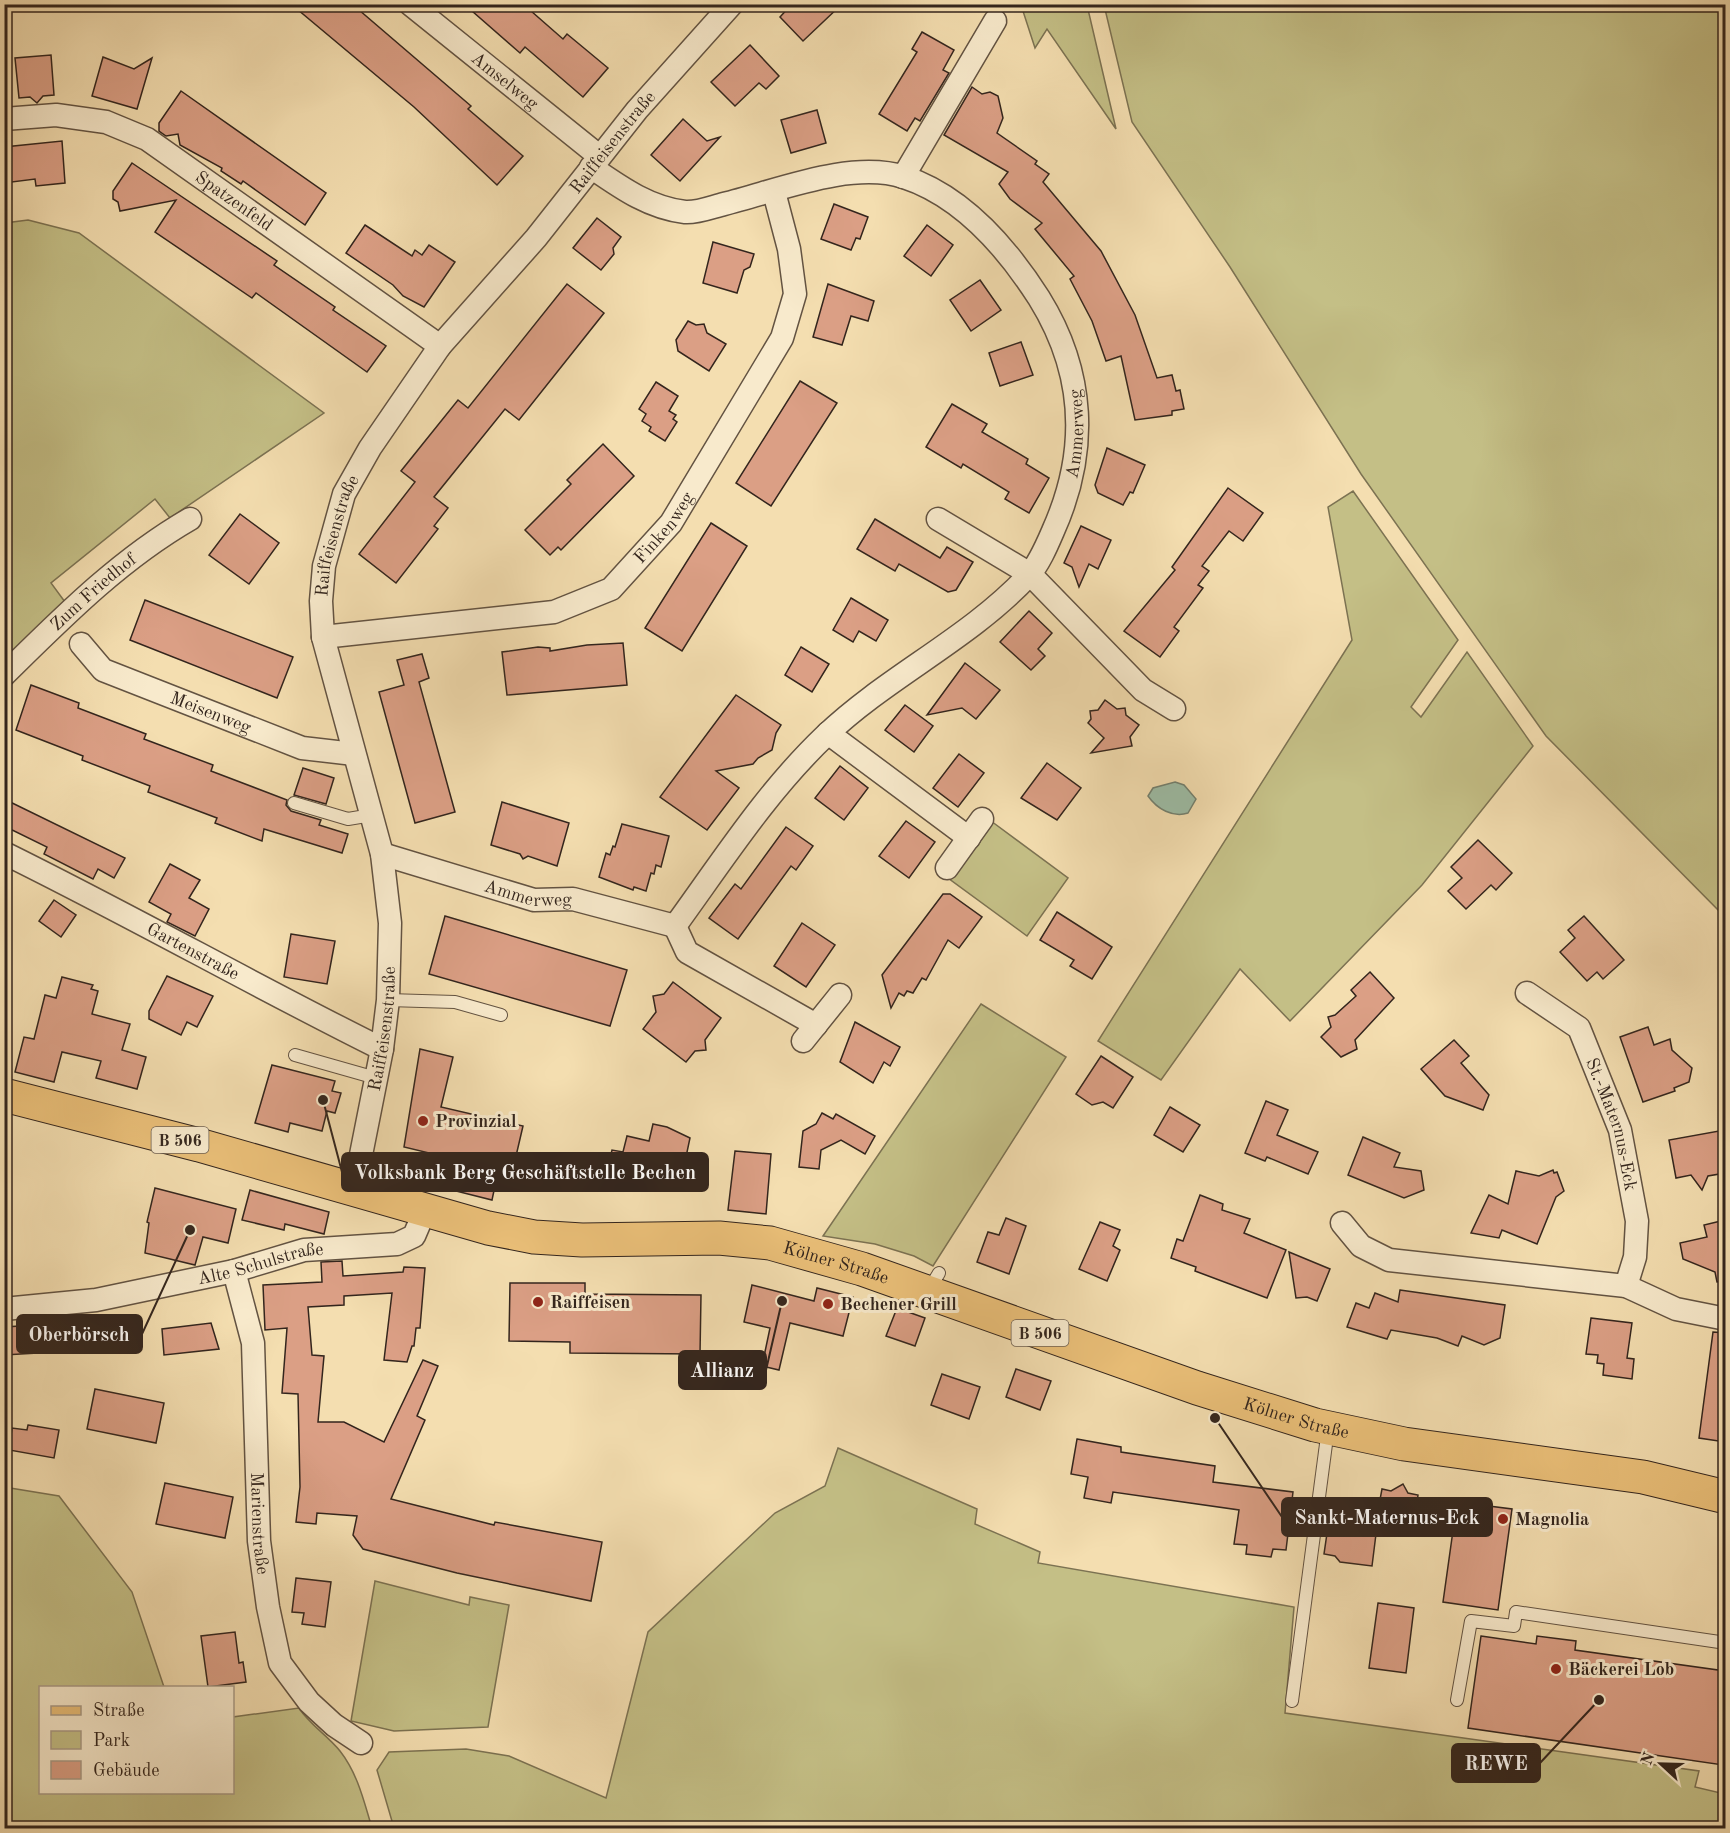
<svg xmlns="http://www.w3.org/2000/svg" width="1730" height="1833" font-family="'Old Standard TT',serif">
<rect width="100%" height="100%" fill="#f4deb0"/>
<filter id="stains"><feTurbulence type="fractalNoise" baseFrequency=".00333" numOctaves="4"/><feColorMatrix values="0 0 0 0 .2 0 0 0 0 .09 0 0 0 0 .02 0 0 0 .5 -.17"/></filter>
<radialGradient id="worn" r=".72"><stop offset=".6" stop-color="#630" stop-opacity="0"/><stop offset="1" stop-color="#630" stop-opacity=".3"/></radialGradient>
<g fill="#c4bf86" stroke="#7c7252" stroke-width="1.5">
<path d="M1021,5h66l29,124 -69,-100 -12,19z"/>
<path d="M1104,5h621v918l-4,-10 -175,-177 -185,-262 -131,-207 -98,-145z"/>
<path d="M28,220l51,13 245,180 -154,105 -15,-19 -104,84 14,19 -60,59v-438z"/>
<path d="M1353,491l105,149 -47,67 10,10 46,-65 66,94 -111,139 -132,136 -50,-52 -79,111 -63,-39 254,-401 -24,-133z"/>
<path d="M991,821l77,57 -41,58 -79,-58z"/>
<path d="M981,1004l85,53 -133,209 -19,-10 -39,-12 -52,-8z"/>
<path d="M838,1448l139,61 -2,15 65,28 -2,11 256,44 -9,106 414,58 -4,16 30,7v34h-1331l-17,-58 12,-18 77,-3 43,7 97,42 42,-166 127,-119 50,-27z"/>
<path d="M4,1487l55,9 73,96 32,95 -124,1v104h192l1,-75 66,-9c11,17 28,27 41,43 18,23 24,51 32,77h-367z"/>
<path d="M375,1581l94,24 1,-8 39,8 -21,122 -94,4 -43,-10z"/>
</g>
<path fill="#9dbda6" stroke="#73806f" stroke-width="1.5" d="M1175,782l9,3 12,14 -8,14c-15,5 -31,-4 -40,-17l5,-8z"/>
<g fill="#db9f85" stroke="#33251d" stroke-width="1.5">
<path d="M291,4h61l119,102 -3,3 55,47 -26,29 -83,-78z"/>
<path d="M464,4h59l40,35 4,-5 41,34 -25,29 -58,-50 -5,6z"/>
<path d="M792,4h50l-39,37 -23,-24z"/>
<path d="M922,32l32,18 -11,20 6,3 -29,48 -5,-3 -8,13 -28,-17 38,-62 -5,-3z"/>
<path d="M750,45l29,31 -13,13 -7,-6 -24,23 -24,-24z"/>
<path d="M51,55l3,40 -11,1 -6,7 -7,-6 -11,1 -4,-40z"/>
<path d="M103,57l31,12 18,-11 -15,51 -45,-13z"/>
<path d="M972,87l10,7 8,-2 8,4 5,22 -6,15 40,28 -2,3 14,10 -6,8 58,69 34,64 22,63 15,-3 4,16 4,-1 4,19 -12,2v4l-37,5 -14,-64 -15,5 -14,-40 -22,-42 4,-3 -39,-47 7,-6 -32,-24 -11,-15 9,-12 -64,-37z"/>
<path d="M181,91l145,102 -21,32 -62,-44 -2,3 -20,-13 1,-3 -42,-23 -2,-11 -12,2 -7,-5v-8z"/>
<path d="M817,110l9,33 -35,10 -10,-33z"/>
<path d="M683,119l24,22 13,-4 -40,44 -29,-26z"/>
<path d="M62,141l3,42 -29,3 -1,-7 -31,4v-36z"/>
<path d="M132,163l145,98 -3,4 61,42 -2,3 53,36 -19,26 -111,-79 -4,5 -97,-66 21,-32 -56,11 -2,-9 -5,-3v-8z"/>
<path d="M834,204l34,13 -8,22 -4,-1 -5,12 -30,-11z"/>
<path d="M597,218l24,19 -8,11 1,6 -13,16 -28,-22z"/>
<path d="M365,225l47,31 3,-6 7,5 7,-10 26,17 -31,45 -21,-11 -10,-11 -47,-32z"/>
<path d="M927,225l26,20 -22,31 -27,-20z"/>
<path d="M713,242l41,12 -4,13 -6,3 -7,23 -34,-10z"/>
<path d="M980,280l21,30 -30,21 -21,-31z"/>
<path d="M567,284l37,29 -85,107 -14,-11 -71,88 14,11 -14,18 4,3 -42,54 -37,-29 56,-72 -14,-11 57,-71 10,8z"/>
<path d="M828,284l46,17 -6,20 -17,-5 -9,29 -29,-8z"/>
<path d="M688,321l8,4 8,-1 3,9 19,11 -17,27 -31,-20 -2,-11z"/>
<path d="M1021,342l12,33 -33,11 -11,-33z"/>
<path d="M800,381l37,22 -66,103 -35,-23z"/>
<path d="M656,382l22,14 -9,15 7,4 -3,4 4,3 -12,19 -16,-10 2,-4 -9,-6 4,-7 -7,-5z"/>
<path d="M952,404l35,20 -5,8 46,27 -2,5 23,14 -20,35 -24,-14 4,-7 -46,-28 -2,4 -35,-21z"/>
<path d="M603,444l31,32 -73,74 -3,-3 -8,8 -25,-25 46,-46 -4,-4z"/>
<path d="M1107,448l38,17 -12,28 -3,-1 -7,13 -25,-12 -3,-8z"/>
<path d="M1228,488l35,25 -20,28 -14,-10 -27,35 7,5 -11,14 5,3 -29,39 5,4 -19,26 -36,-26 51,-61 -3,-3z"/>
<path d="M240,514l39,29 -30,41 -40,-29z"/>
<path d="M875,519l65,39 7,-11 26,15 -17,28 -8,2 -49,-28 -4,7 -38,-22z"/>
<path d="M711,523l36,23 -65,105 -37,-23z"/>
<path d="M1081,526l30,14 -13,29 -9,-5 -10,23 -7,-20 -8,-4z"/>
<path d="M851,598l37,22 -12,21 -17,-10 -6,11 -20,-12z"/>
<path d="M145,600l148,57 -16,41 -147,-58z"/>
<path d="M1029,611l23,22 -14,16 7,7 -14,14 -31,-28z"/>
<path d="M623,643l4,42 -120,10 -5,-43 36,-5 12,1v3l37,-6z"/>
<path d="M801,647l28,17 -17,28 -27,-17z"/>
<path d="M422,654l7,24 -10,4 36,130 -40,11 -36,-131 25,-7 -7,-25z"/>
<path d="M965,663l35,27 -24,29 -14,-11 -35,7z"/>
<path d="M31,685l48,18 -1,5 68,26 -2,5 69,26 -2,6 76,29 -1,5 5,6 30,9 -2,5 29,9 -6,19 -78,-24 -2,12 -47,-18 2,-5 -69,-26 2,-6 -68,-26 1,-4 -67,-26z"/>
<path d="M736,695l45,30 -5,8 -4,17 -14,8 -5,6 -37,7 23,17 -32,42 -47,-33z"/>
<path d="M1105,700l12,9 8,-1 1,7 13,10 -9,12 2,9 -41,7 13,-15 -16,-15 3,-4 -1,-8 8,-1z"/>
<path d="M905,705l28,21 -19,26 -29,-22z"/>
<path d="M959,754l25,19 -26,34 -25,-19z"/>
<path d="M1047,763l34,25 -24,32 -36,-22z"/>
<path d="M840,766l28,22 -24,32 -29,-22z"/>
<path d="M303,768l31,10 -8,26 -32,-9z"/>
<path d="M4,799l121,59 -11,20 -16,-9 -5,10 -49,-25 3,-7 -43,-21z"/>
<path d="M502,802l67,21 -12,43 -29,-10 -5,3 -3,-5 -29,-9z"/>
<path d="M906,821l29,21 -26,36 -30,-22z"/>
<path d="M622,824l47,12 -8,31 -5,-2 -2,9 -3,-1 -5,18 -12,-4 -1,3 -34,-13 7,-24 4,2 3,-9 2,1z"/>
<path d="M786,827l27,19 -17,24 -5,-4 -53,73 -29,-21 26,-34 6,5z"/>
<path d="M1478,840l34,33 -16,17 -5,-5 -25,24 -18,-18 14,-13 -11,-11z"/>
<path d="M170,864l30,16 -11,18 20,11 -14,27 -28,-14 4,-8 -22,-12z"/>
<path d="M943,894h7l32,23 -23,31 -11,-8 -22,40 -4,-2 -9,15 -6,-2 -3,5 -5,-3 -8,15 -9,-33z"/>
<path d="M54,900l22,15 -15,22 -22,-16z"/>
<path d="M1057,912l55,35 -20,32 -22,-13 4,-6 -34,-20z"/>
<path d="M445,916l182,54 -17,56 -181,-52z"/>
<path d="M1584,916l40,44 -21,19 -6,-7 -10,9 -27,-29 15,-14 -7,-8z"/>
<path d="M802,923l33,22 -29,42 -32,-21z"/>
<path d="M291,934l44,7 -8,43 -43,-7z"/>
<path d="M1370,972l24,26 -39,42 2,9 -16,8 -20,-20 10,-10 -3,-10 7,-2 21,-19 -5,-6z"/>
<path d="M167,976l46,20 -16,31 -10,-5 -6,13 -32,-16v-8z"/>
<path d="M62,977l31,8 -2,4 7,2 -6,23 38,10 -8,26 24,7 -9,32 -41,-11 5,-17 -39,-9 -8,30 -39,-10 9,-35 10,2 11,-44 11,3z"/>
<path d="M673,982l48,36 -16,22 1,10 -11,1 -9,11 -43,-33 13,-17 -3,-16 11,-2z"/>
<path d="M855,1022l45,25 -10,19 -6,-4 -11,21 -33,-21z"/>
<path d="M1648,1027l6,18 16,-6 2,11 20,18 -3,14 -15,6 1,3 -32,11 -23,-65z"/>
<path d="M1454,1040l15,16 -8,7 28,32 -6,15 -38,-14 -24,-27z"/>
<path d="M420,1049l33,8 -12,50 82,19 -7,30 -14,-3 -10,47 -48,-12 6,-30 -46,-11z"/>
<path d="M1101,1056l32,21 -20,31 -10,-6 -11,3 -16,-11z"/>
<path d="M272,1065l63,16 -3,10 9,2 -6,20 -8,-2 -5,20 -32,-8 -2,9 -33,-9z"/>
<path d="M1266,1101l22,9 -11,25 41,17 -10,22 -41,-17 -2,4 -20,-8z"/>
<path d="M1170,1107l30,18 -17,27 -29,-17z"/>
<path d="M822,1113l11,6 3,-5 39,22 -10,18 -24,-14 -20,10 -2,19 -20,-2 4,-36 13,-7z"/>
<path d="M653,1124l14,3 23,11 -7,33 -39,-8 -6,24 -33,-8 7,-29 11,2 4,-16 22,5z"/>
<path d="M1719,1131l6,7 -4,14 4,5v16l-17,3 -6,14 -11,-15 -15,3 -7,-38z"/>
<path d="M1363,1137l37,16 -6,14 27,4 3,19 -20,8 -56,-23z"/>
<path d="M735,1151l36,3 -5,60 -38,-4z"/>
<path d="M1553,1170l1,3 3,-1 7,19 -8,6 -19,47 -35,-14 -3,8 -28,-5 18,-38 19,9 8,-33 23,5z"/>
<path d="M155,1188l81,21 -8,34 -25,-6 -8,28 -50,-12 4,-30 -2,-1z"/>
<path d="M250,1190l79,22 -5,22 -39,-10 -1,6 -42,-10z"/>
<path d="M1200,1195l23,9 -1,6 28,9 -6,14 42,17 -19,48 -72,-27 1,-4 -25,-9 6,-19 6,2z"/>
<path d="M1006,1218l20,8 -17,48 -32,-12 11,-30 11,3z"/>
<path d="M1725,1220v61l-8,1 -2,-10 -32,-13 -3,-16 27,-6 -3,-12z"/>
<path d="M1100,1222l20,8 -7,16 7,4 -13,31 -28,-12z"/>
<path d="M1289,1252l41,17 -13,32 -10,-4 -11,1z"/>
<path d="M342,1261l1,15 60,-4 1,-5 21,1 -5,60h-4l-2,18h-2l-5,16 -23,-2 8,-67 -48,3v9l-36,2 4,48 12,1 -6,66h26l40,20 39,-82 15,6 -21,50 8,4 -34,79 103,26 1,-3 107,20 -11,59 -134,-28 -94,-24 -10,-14 4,-19 -40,-3 -1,11 -20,-2 4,-35 -2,-93 -16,-1 5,-65 -22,2 -2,-45 59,-3 -1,-20z"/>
<path d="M510,1283h75v11l116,1 -1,59 -130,-1v-11l-61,-1z"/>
<path d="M752,1285l62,16 3,-13 36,9 -10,39 -53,-13 -11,47 -17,-4 8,-38 -26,-6z"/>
<path d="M1400,1290l105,15 -5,33 -16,7 -22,-9 -4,10 -21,-8 -46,-8 -4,9 -40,-12 9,-24 13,5 6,-15 23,9z"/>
<path d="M897,1308l28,10 -10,28 -29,-10z"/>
<path d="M75,1317l1,24 -22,1 1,10 -51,3v-28l33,-2v-6z"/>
<path d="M1591,1318l41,5 -5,35 7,1 -2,20 -29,-4 1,-11 -7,-1 1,-8 -12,-1z"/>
<path d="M211,1323l8,26 -55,6 -2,-26z"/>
<path d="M1713,1332l12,1v109l-26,-4z"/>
<path d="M1016,1369l35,12 -11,29 -34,-13z"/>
<path d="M942,1374l38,13 -11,32 -38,-14z"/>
<path d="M95,1389l69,14 -8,40 -69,-14z"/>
<path d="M28,1425l31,5 -5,28 -45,-8 3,-22 15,2z"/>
<path d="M1077,1439l44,8v5l94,14 -2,16 80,10 -7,58 -13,-1 -2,8 -25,-3 1,-9 -13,-1 5,-34 -126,-18 -2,11 -27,-5 4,-21 -17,-3z"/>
<path d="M165,1483l68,14 -8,41 -69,-14z"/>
<path d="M1403,1484l5,9 10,2 -5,36 -36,-5 -5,40 -32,-4 -5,-6 -11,-2 7,-48h3l1,-7 44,6 3,-16 9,2z"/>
<path d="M1457,1502l55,7 -14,101 -55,-8z"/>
<path d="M296,1578l35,4 -6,45 -23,-3 2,-11 -12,-1z"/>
<path d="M1378,1603l36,5 -8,65 -37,-5z"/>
<path d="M235,1632l4,31 4,-1 3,20 -38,5 -7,-51z"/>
<path d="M1481,1636l55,8 1,-8 39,5 -1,9 150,21 -2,94 -255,-37z"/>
</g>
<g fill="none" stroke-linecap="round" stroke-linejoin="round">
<defs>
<g id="lane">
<path d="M294,803l54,16 24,-4"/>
<path d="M388,1000l67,2 46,13"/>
<path d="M295,1055l81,23"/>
<path d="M928,1291l11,-18"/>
<path d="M1457,1700l14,-79 43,5 2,-14 210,31"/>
<path d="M1292,1701l36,-272"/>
</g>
<g id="street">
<path id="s1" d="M410,4l189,152"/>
<path id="s2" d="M4,119l52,-4 50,7 41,17 293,207"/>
<path d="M903,177l92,-156"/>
<path d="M938,519l92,55 113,116 31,19"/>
<path id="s3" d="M323,637l231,-25 57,-23 60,-66 111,-185 13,-44 -6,-45 -15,-57"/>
<path id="s4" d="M81,644l22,26 199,78 52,6"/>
<path id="s5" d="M4,675c58,-57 115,-115 186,-156"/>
<path d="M828,733l141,105"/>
<path id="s6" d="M4,853c128,63 251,133 378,196"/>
<path id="s7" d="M382,854l152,46 39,-1 102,27c48,-66 92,-135 151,-191 62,-59 143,-96 202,-159 11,-12 19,-31 25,-45 36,-80 32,-159 -14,-233 -32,-50 -77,-102 -135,-121 -53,-17 -127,14 -180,27 -12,3 -27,9 -39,8 -36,-4 -65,-25 -94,-45"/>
<path d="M947,868l35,-49"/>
<path d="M675,926l12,26 129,73"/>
<path id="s8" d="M1527,993l52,35 41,102 17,91 -2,36 -9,29"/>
<path d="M803,1041l37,-46"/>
<path id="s9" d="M354,1190l28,-141 6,-49 2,-77 -8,-69 -59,-217 -2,-36 3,-35 20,-72 26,-46 70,-102 96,-108 101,-128 95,-106"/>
<path d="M1342,1223l19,23 28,14 237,26 50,23 50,10"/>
<path id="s10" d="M234,1271l19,72 6,198 9,66 12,56 29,39 25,23 27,18"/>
<path id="s11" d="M4,1309l92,-9 138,-29 70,-21 93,-6 17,-8 12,-28"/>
</g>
<g id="primary">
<path id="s12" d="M4,1095l195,50 289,83 46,9 48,3 137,-2 51,5 92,26 335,119 118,37 89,19 239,33 83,20"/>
</g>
</defs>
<use href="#lane" stroke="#635342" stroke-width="14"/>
<use href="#street" stroke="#635342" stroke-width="25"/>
<use href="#primary" stroke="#33251d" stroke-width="35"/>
<use href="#lane" stroke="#f8eacc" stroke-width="12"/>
<use href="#street" stroke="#f8eacc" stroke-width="22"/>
<use href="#primary" stroke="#eabf78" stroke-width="33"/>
</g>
<g fill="#8f2418" stroke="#f8eacc" stroke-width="2">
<circle cx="423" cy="1121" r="6"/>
<circle cx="538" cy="1302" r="6"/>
<circle cx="828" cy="1304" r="6"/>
<circle cx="1503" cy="1519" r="6"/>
<circle cx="1556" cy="1669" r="6"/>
</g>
<g text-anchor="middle" stroke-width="6" stroke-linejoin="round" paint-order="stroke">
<g fill="#f8eacc" stroke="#6e6052" stroke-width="1.5">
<rect x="151.5" y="1127" width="57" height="26" rx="4.5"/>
<rect x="1011.5" y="1320" width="57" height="26" rx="4.5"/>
</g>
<g font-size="16" font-weight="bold" fill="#33251d">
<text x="180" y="1146">B 506</text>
<text x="1040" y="1339">B 506</text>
</g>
<g font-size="18" fill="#33251d" stroke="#f8eacc">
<text dy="6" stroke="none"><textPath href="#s1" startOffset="122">Amselweg</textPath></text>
<text dy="6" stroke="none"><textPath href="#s9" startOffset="1154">Raiffeisenstraße</textPath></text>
<text dy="6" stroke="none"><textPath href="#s2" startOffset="254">Spatzenfeld</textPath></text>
<text dy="6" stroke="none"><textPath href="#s7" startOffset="957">Ammerweg</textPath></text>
<text dy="6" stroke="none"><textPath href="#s3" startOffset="375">Finkenweg</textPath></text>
<text dy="6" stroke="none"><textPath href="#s9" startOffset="668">Raiffeisenstraße</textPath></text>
<text dy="6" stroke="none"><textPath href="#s5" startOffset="122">Zum Friedhof</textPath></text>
<text dy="6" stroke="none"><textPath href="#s4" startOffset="150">Meisenweg</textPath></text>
<text dy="6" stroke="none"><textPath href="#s7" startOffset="152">Ammerweg</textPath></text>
<text dy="6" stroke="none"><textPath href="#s6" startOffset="213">Gartenstraße</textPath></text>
<text dy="6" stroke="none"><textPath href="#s9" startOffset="164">Raiffeisenstraße</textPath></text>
<text dy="6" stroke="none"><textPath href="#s8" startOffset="165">St.-Maternus-Eck</textPath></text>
<text dy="6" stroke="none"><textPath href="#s12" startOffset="854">Kölner Straße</textPath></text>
<text dy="6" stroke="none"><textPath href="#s11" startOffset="261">Alte Schulstraße</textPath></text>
<text dy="6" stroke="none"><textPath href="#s12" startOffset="1340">Kölner Straße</textPath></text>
<text dy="6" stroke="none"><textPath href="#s10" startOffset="255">Marienstraße</textPath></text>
</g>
<g font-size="18" font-weight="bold" fill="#33251d" stroke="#f8eacc" text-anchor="start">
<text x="435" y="1127">Provinzial</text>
<text x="550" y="1308">Raiffeisen</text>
<text x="840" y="1310">Bechener Grill</text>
<text x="1515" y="1525">Magnolia</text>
<text x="1568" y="1675">Bäckerei Lob</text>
</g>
</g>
<path fill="none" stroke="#33251d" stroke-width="2" d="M323 1100L342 1172M190 1230L142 1334M782 1301L766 1370M1215 1418L1282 1517M1599 1700L1540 1763"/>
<g fill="#33251d" stroke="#f8eacc" stroke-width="2">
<circle cx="323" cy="1100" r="6"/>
<circle cx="190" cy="1230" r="6"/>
<circle cx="782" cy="1301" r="6"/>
<circle cx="1215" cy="1418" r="6"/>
<circle cx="1599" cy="1700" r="6"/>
</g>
<g fill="#33251d" stroke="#33251d" stroke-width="2">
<rect x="342" y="1153" width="366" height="38" rx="6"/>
<rect x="17" y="1315" width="125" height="38" rx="6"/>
<rect x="679" y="1351" width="87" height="38" rx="6"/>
<rect x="1282" y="1498" width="210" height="38" rx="6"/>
<rect x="1452" y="1744" width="88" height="38" rx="6"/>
</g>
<g font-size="20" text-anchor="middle" font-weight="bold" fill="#fff">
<text x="525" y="1179">Volksbank Berg Geschäftstelle Bechen</text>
<text x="79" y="1341">Oberbörsch</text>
<text x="722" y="1377">Allianz</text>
<text x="1387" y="1524">Sankt-Maternus-Eck</text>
<text x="1496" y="1770">REWE</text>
</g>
<rect width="1730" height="1833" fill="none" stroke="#f4deb0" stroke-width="24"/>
<rect x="6" y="6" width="1718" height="1821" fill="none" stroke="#33251d" stroke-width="3"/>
<rect x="12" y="12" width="1706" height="1809" fill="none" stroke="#33251d" stroke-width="1.5"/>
<rect x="39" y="1686" width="195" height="108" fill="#f8eacc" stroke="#a99b86" stroke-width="1.5"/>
<rect x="51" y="1706" width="30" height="9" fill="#eabf78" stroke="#a99b86" stroke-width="1.5"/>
<text x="93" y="1716" font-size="18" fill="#33251d">Straße</text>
<rect x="51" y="1731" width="30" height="18" fill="#c4bf86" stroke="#a99b86" stroke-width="1.5"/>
<text x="93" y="1746" font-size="18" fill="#33251d">Park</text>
<rect x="51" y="1761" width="30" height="18" fill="#db9f85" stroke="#a99b86" stroke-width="1.5"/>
<text x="93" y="1776" font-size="18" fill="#33251d">Gebäude</text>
<g transform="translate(1661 1764) rotate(292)" stroke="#f8eacc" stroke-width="4.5" paint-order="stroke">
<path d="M0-4.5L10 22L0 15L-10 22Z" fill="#33251d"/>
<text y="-9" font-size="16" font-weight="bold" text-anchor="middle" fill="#33251d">N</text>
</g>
<rect width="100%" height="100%" filter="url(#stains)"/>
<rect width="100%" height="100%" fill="url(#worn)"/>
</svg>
